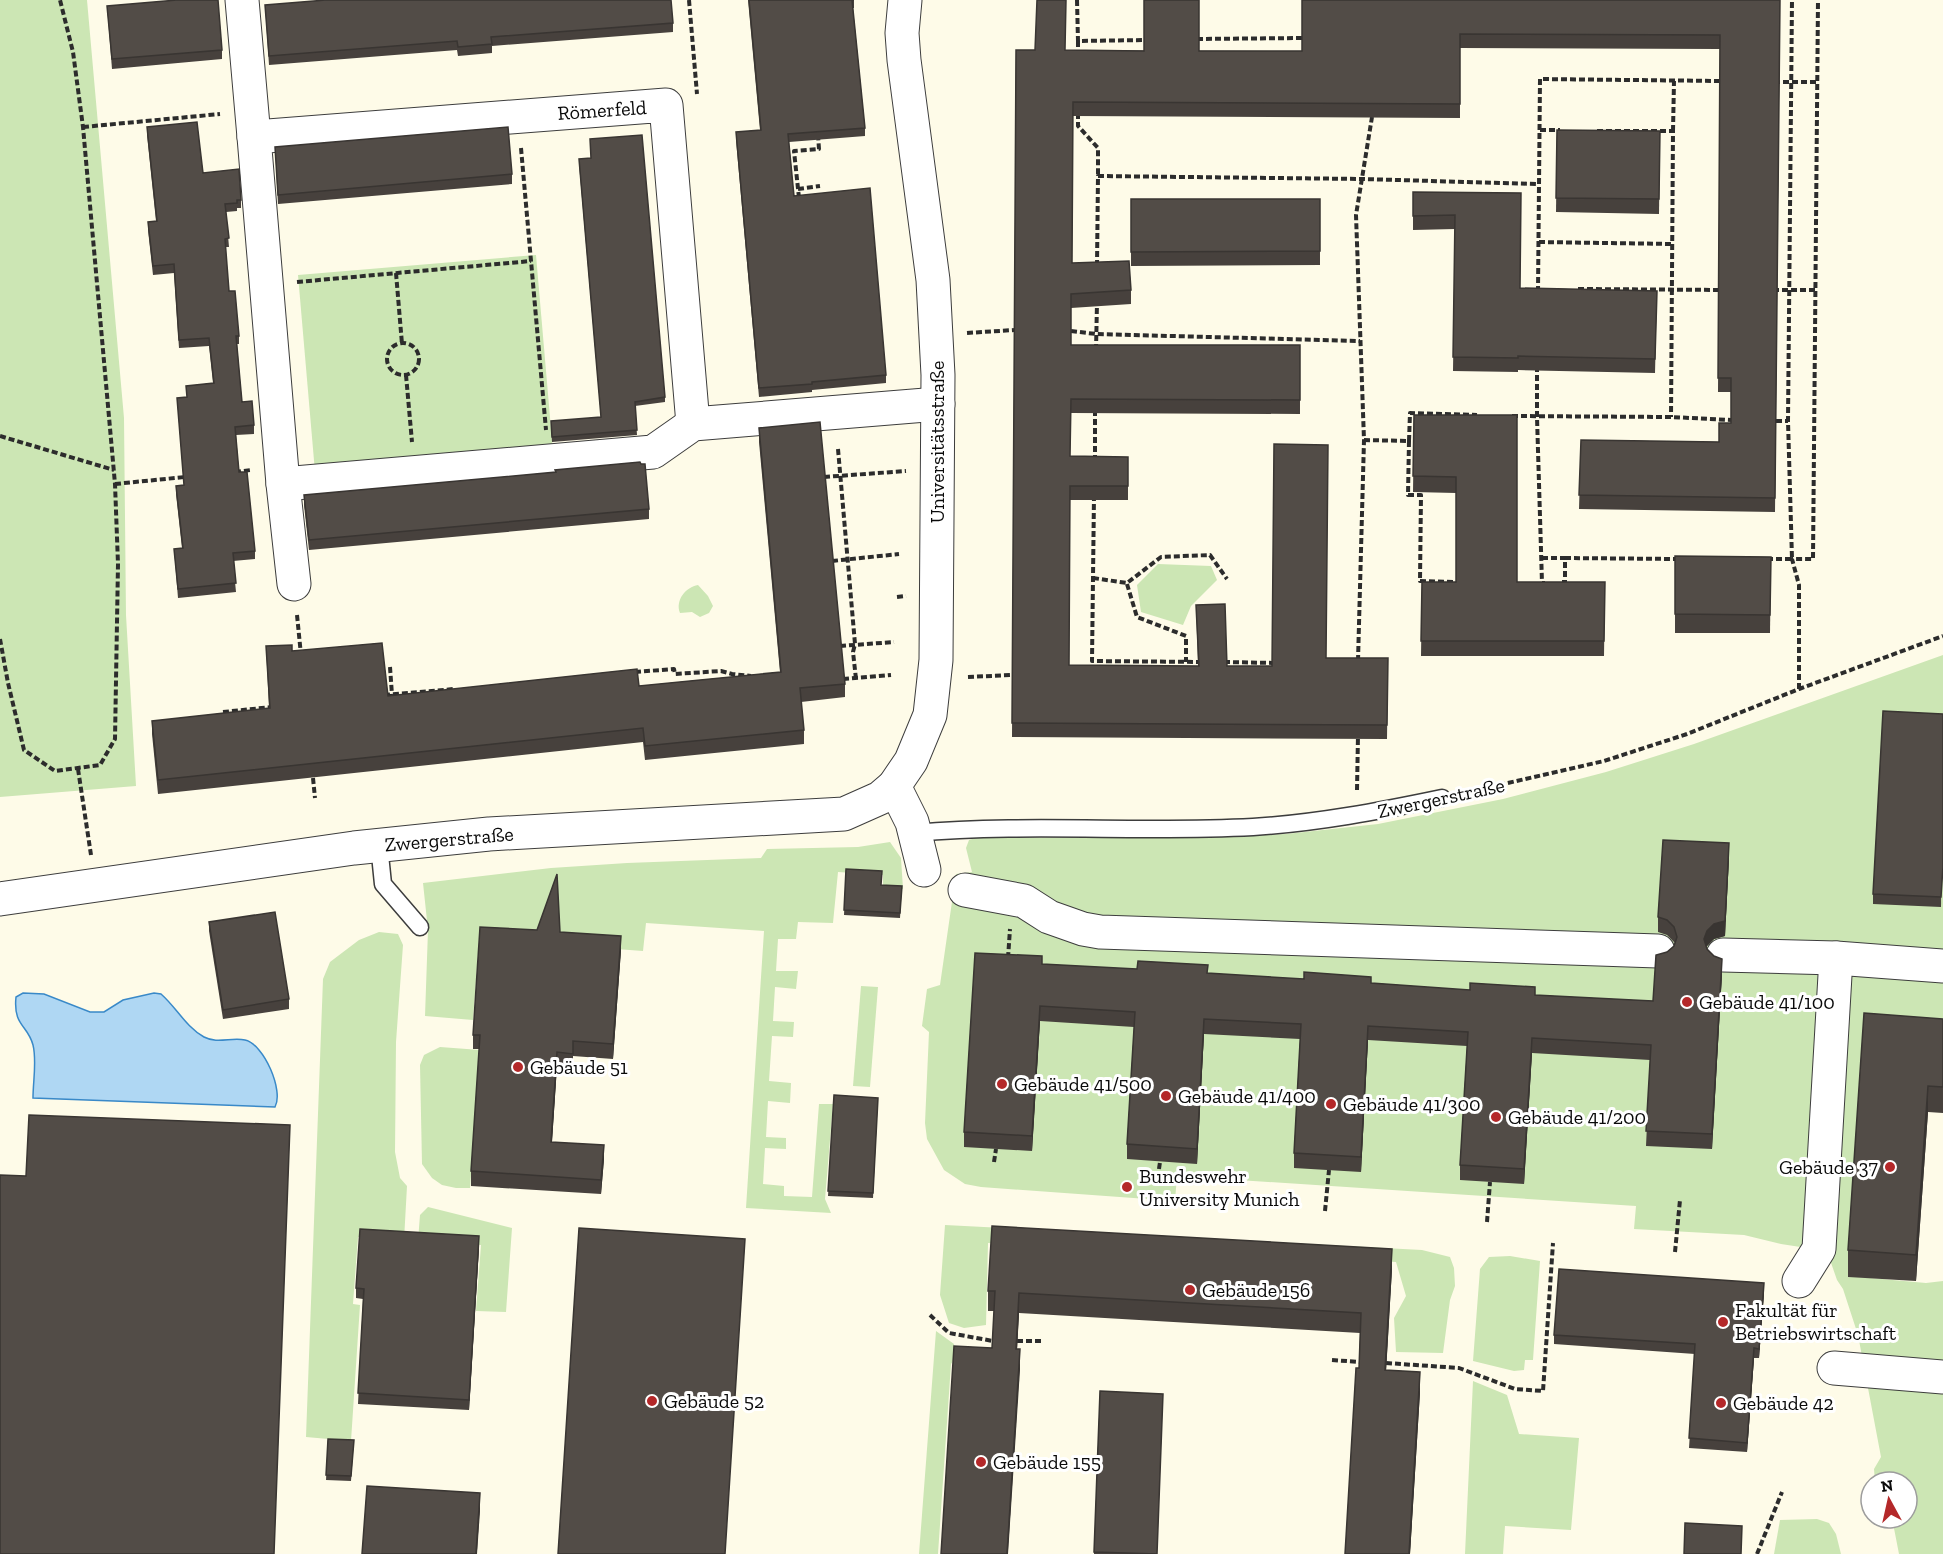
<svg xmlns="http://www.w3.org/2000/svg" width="1943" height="1554" font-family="'Zilla Slab',serif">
<rect width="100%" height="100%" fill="#fefbe8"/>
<g fill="#cce6b4">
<path d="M0,0h87l37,418 2,197 10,171 -136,11z"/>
<path d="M536,255l17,197 -238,20 -17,-197z"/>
<path d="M1158,564l53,2 6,14 -26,26 -8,19 -42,-13 -4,-27z"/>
<path d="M698,585l10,11 5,10 -4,7 -9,4 -8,-5 -12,1c-5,-13 6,-26 18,-28z"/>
<path d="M1943,655v387l-95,234 78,7 17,-2v273h-44l-7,-36h15v-36h-32l-1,-13 7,-12 -23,-122 -15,-46 -6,-9 -8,-23 -22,-9 -26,-4 -37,-9 -110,-6 2,-23 -459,-30 -2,25 -194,-14 -16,-3 -21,-14 -17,-31 -2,-16 4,-91 -7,-6 5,-37 13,-4 16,-111 16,-2 -6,-24 3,-8 6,-2 224,-1 87,-3 92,-10 125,-25 103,-27 88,-28z"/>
<path d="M890,842l11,16 2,31h-20v-14l-45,-3 -5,51 -35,-1 -2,17h-18l-2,32h22l-2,18 -21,-2 -2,34 21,1 -1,15 -21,-1 -3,45 22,2 -1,20 -22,-2 -2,36 20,1v11l-21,-1 -2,36 21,2v10l28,1 7,-93h14l-8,95 6,14 -85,-5 18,-277 -118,-8 -3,28 -164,-12 -6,81 -48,-4 3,-86 -5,-47 128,-15 76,-5 134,-5 6,-9 91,-2z"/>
<path d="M379,932l19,2 5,11 -7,97 -1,110 5,26 7,8 -3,54 -46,-3 -5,67 7,1 -9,136 -45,-4 17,-458 7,-17 29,-22z"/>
<path d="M861,986l17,1 -8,100 -17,-1z"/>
<path d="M440,1047l40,3 -10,138h-14l-14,-3 -10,-7 -10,-14 -2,-99 4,-10z"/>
<path d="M428,1207l84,21 -6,84 -30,-1 5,-66 -63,-4 2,-26z"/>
<path d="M945,1225l477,25 28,7 4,11 1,18 -5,14 -7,53 -47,-1 -2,-34 12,-22 -10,-34 -408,-19 -2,82 -22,3 -15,-5 -9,-28z"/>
<path d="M1510,1256l30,5 -7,99h-8l-1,10 -10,1 -41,-10 7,-92 9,-12z"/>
<path d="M936,1331l18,13 1,14 -4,6 -13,190h-19z"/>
<path d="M1473,1381l34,14 12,39 60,4 -8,92 -66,-4 -2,28h-38z"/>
<path d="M1817,1519l12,4 7,11 5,20h-67l6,-34z"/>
</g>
<path fill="#afd7f3" stroke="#3989c8" stroke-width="1.5" d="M23,993l21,1 46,18h14l19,-12 31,-7 7,1c15,13 25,33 43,43 13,7 28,0 41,3 19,4 39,51 30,67l-242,-9c0,-17 4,-37 0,-53 -5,-20 -20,-19 -17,-48z"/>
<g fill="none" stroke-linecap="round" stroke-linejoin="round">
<defs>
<g id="lane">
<path d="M915,833c112,-10 225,0 338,-6 64,-4 127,-16 189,-29"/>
<path d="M379,845l4,39 37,43"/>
</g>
<g id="street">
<path d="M242,0l12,137"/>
<path d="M283,484l370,-32 40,-28 245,-20"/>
<path d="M294,584l-11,-100 -29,-347 412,-32 27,319"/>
<path d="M894,786l18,36 12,48"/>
<path d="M965,890l59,11 25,16 34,12 17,3 558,19"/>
<path d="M0,899l354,-51 135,-14 355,-20 36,-16 14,-12 17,-25 19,-46 6,-55 2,-285 -5,-95 -29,-220 -2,-27 3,-33"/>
<path d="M1723,955l113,3 107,8"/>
<path d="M1799,1281l20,-32 17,-291"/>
<path d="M1834,1368l109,9"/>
</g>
</defs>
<use href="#lane" stroke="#3d3d3d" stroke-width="19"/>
<use href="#street" stroke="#3d3d3d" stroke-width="35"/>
<g stroke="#2c2c2c" stroke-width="4" stroke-dasharray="6 3" stroke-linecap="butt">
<path d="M689,0l8,94"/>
<path d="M1077,0l1,41 69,-1"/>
<path d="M1197,39l109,-1"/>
<path d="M1078,41v14"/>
<path d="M1774,82h43"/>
<path d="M1078,113v13l20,22v28"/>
<path d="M83,127l137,-13"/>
<path d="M1540,130h20"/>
<path d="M1597,131h76l-2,286"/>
<path d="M1673,131l1,-50"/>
<path d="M521,148l25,282"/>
<path d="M798,189l22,-3"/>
<path d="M799,198l-5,-47 25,-2 -1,-14"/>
<path d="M1539,242l134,2"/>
<path d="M1097,266l1,-90 264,3 176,5"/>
<path d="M396,273l6,71"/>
<path d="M297,282l234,-21"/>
<path d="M1578,289l146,1"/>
<path d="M1773,290h42"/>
<path d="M1538,292l2,-213 182,2"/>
<path d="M1071,331l25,3 264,7"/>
<path d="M967,333l47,-3"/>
<circle cx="403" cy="359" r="16"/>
<path d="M1096,350l1,-47"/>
<path d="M1537,366v51l5,166h3"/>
<path d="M406,375l6,67"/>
<path d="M1512,416l159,1 60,3"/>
<path d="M1776,421h12"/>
<path d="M0,436l114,34"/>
<path d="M1364,440l45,1 1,-28 67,2"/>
<path d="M1409,441l-1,54h13l-1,86 34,1"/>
<path d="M838,449l17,195 -2,8 3,27"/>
<path d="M1095,461v-53"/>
<path d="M235,472l16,-2"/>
<path d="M824,477l82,-6"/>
<path d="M115,484l70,-7"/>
<path d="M1094,495l-2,166 109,1"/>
<path d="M1542,558h23v24h-3"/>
<path d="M1565,558l113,1"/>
<path d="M1767,559h25l-4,-138 4,-421"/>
<path d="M832,561l67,-7"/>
<path d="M1093,578l34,5 34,-26 49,-2 17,24"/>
<path d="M1127,584l10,33 49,19v26"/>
<path d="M897,597l9,-1"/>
<path d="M297,615l4,40"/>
<path d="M0,639l8,44 16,67 31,21 45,-6 15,-26 3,-175 -3,-80 -32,-357 -10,-75 -13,-52"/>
<path d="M840,646l54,-4"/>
<path d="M1358,661l6,-221 -8,-225 16,-98"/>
<path d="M1224,662l52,1"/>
<path d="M390,667l2,28"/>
<path d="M635,672l39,-3 1,5 46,-3 11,3 19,2"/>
<path d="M968,677l44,-2"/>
<path d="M843,679l48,-4"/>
<path d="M1799,689v-104l-7,-26h21l5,-559"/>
<path d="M384,695l70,-6"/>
<path d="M223,712l49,-5"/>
<path d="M78,769l13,86"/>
<path d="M313,778l2,20"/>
<path d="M1357,790l1,-55"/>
<path d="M1464,793l140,-32 83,-27 112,-45 144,-53"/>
<path d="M1008,958l2,-29"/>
<path d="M994,1162l2,-13"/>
<path d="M1159,1169l1,-7"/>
<path d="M1325,1211l4,-41"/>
<path d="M1487,1222l3,-40"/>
<path d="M1675,1252l5,-52"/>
<path d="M930,1315l19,18 44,8"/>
<path d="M1017,1341h24"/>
<path d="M1332,1360l28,2"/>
<path d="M1386,1363l73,5 56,21 28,2 10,-148"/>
<path d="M1757,1554l25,-62"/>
</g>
<use href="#lane" stroke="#fff" stroke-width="16"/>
<use href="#street" stroke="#fff" stroke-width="33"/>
</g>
<g fill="#47413d">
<path d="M748,0h106v8h-1l12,120v8l-76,6 5,54 92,179v8l-74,7v2l-53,5 -23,-257v-8l24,-2z"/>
<path d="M1780,0l-5,512 -196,-3 2,-69 138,2 12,-19v-31h-13l2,-343 -260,-1v70l-387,-2 -1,147 59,27v14l-60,4v37l229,14v55l-229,-1 -1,43 58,1v43h-58l-1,165 129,1 -2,-61 31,61h45l54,-8h62l-1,81 -375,-2 4,-687 286,1z"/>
<path d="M265,5l408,18v9l-181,14v7l-34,3 -1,-6 -188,15z"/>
<path d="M107,6l115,44v9l-110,10z"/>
<path d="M147,127l56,46 38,27v8h-4v3l-11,1 3,35h-4l4,44 10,45v8h-2l5,58 12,23v9l-18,1 3,37 16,79v8l-22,2 3,31 -58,6 -4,-49 8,-1 -6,-54v-8l8,-1 -7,-87 10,-1 -1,-11 27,-3 -4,-37 -30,2 -5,-75 -21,2 -5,-45v-8l8,-1 -9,-86z"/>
<path d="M1557,130l103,1 -1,83 -103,-2z"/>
<path d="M275,147l237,27v10l-234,20z"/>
<path d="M579,164l86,233v5l-30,4 2,29 -85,7 -1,-16 50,-9z"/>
<path d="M1413,192l108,1 -1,95 137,3 -2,82 -137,-3v2l-65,-1 2,-142 -42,1z"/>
<path d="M1131,199h189v66l-189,1z"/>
<path d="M1414,415h103v167h88l-1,74h-183l1,-74h34v-89l-43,-1z"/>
<path d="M759,428l86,256v13l-44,5 3,28v14l-159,16 -2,-18 -485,52 -6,-60v-13l117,-13 -3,-62 26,5 96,45 251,-10 141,-14 -21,-230z"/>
<path d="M304,495l345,14v10l-340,31 -5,-45z"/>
<path d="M1675,556l96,1 -1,76h-95z"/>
<path d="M1943,714l-2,193 -68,-3v-10z"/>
<path d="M1729,858l-4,78 -11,3 -8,8 16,27 -10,175 -66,-3 4,-86 -118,-7 -8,131 -64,-4v-15l7,-119 -99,-6 -7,132 -67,-4v-15l6,-114 -96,-5 -7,130 -70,-5v-15l7,-117 -94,-6 -8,130 -68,-4v-15l78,-168 329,19 164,12 118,6 14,-49 7,-6 1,-3 -8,-8 -9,-3v-15z"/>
<path d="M846,869l35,16 21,1 -2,32 -56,-3z"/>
<path d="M209,922l80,77v10l-66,10 -14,-88z"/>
<path d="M560,932l61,18 -8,109 -40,-3v12l-16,-2 -5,76 52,17 -3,35 -130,-8v-15l9,-122h-7v-14z"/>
<path d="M1943,1019v94l-15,-1 -12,169 -68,-4v-27z"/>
<path d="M834,1095l44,3 -5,100 -45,-2z"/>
<path d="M479,1247l-10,163 -111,-6 5,-105 -7,-1v-10z"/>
<path d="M1392,1269l-6,101 34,22 -10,162h-65l14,-186 1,-35 -341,-20 -2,36 3,21 -28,-22 2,-37h-6v-20z"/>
<path d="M1764,1293l-5,65h-5l-7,94 -58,-4 6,-94 -141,-10v-9z"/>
<path d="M1100,1391l57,163h-63z"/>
<path d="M328,1439l26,1 -3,41 -25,-1z"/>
</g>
<g fill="#393532">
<path d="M1729,843v15l-4,78 -11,3 -7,7 -3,8v-15z"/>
<path d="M621,936v14l-8,109v-15z"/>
<path d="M1722,959v15l-10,175v-15z"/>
<path d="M1040,1006v15l-8,130v-15z"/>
<path d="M1204,1019v15l-7,130v-15z"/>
<path d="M1368,1026v14l-7,132v-15z"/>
<path d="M1532,1038v15l-8,131v-15z"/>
<path d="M557,1052v14l-6,90v-14z"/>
<path d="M1928,1086v26l-12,169v-26z"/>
<path d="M604,1145v14l-3,35v-14z"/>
<path d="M479,1236v11l-10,163v-10z"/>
<path d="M1392,1249v20l-7,121v-20z"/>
<path d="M1764,1283v10l-5,65v-9z"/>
<path d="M1019,1293v20l-3,56v-20z"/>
<path d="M1754,1348v10l-7,94v-9z"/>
<path d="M1020,1349v21l-12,184h-1z"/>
<path d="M1420,1372v20l-10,162h-1z"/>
<path d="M480,1493v18l-3,43h-1z"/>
</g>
<g fill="#524c47" stroke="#393532" stroke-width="1.5">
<path d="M177,0h41l4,50 -110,9 -5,-53z"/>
<path d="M326,0h345l2,23 -182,14 1,7 -34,3 -1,-6 -188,15 -4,-51z"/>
<path d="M749,0h105h-2l13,128 -77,6 6,62 76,-8 16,187 -74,7v2l-53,4 -23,-256 25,-2z"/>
<path d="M1037,0h29l-1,50 79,1v-51h55v51h103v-51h478l-5,498 -196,-3 2,-55 138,2v-19h12v-45h-13l2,-343 -260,-1v70l-387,-2 -1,161 57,-2 2,29 -60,4v51h229v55l-229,-1 -1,57 58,1v29h-58l-1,179 130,1 -3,-61 29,-1 2,62h45l2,-222 54,1 -2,213h62l-1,67 -375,-2 4,-673h19z"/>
<path d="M197,122l6,51 36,-4 2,31h-4v3l-12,1 4,34 -4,1 4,52h6l4,45h-3l6,66 10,-1 2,24 -19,2 4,45h8l8,79 -22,2 3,30 -58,6 -4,-40 9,-1 -7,-62 8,-1 -7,-87 10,-1 -1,-11 28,-3 -5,-45 -30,2 -5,-76 -21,2 -5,-44 9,-1 -10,-94z"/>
<path d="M508,127l4,47 -234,21 -3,-48z"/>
<path d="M1557,130l103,1 -1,68 -103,-1z"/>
<path d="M642,135l23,262 -30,5 2,28 -85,7 -1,-16 50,-4 -22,-258 12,-1 -1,-19z"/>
<path d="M1413,192l108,1 -1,95 137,3 -2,68 -137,-3v2l-65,-1 2,-142 -42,1z"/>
<path d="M1131,199h189v52l-189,1z"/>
<path d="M1414,415h103v167h88l-1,59h-183l1,-59h34v-105l-43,-1z"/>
<path d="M820,422l25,262 -45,4 4,42 -159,16 -2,-18 -485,52 -6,-59 118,-13 -4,-62 26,-1v6l90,-8 6,53 249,-27 2,17 142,-14 -22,-244z"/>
<path d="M640,462l1,2h4l4,45 -340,31 -5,-45 252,-23 -1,-2z"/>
<path d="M1675,556l96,1 -1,58 -95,-1z"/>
<path d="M1883,711l60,3v152l-2,31 -68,-3z"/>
<path d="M1663,840l66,3 -4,78 -11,3 -7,7 -3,8 3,10 7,7 8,3 -10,175 -66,-3 5,-86 -119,-7 -8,131 -64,-4 8,-133 -100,-6 -7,131 -67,-4 7,-129 -97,-5 -7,130 -70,-5 8,-132 -95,-6 -8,130 -68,-4 11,-179 67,3v8l95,5 1,-8 70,4 -1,8 97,6v-7l67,5v6l99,7v-7l65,4v8l118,6 3,-46 11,-3 7,-6 3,-9 -3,-10 -7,-7 -9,-3z"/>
<path d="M846,869l36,2 -1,14 21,1 -2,27 -56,-3z"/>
<path d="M557,874l3,58 61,4 -8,108 -40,-3v13l-16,-2 -6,90 53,3 -3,35 -130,-9 9,-136h-7l7,-108 57,3z"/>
<path d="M275,912l14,87 -66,11 -14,-88z"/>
<path d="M1864,1013l79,6v68l-15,-1 -12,169 -68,-5z"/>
<path d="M834,1095l44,3 -5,95 -45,-2z"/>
<path d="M29,1115l261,10 -16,429h-274v-379l26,1z"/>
<path d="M992,1226l400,23 -7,121 35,2 -11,182h-64l11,-186h3l2,-55 -342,-20 -3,56h4l-13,205h-66l13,-208 38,2 3,-57h-7z"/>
<path d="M579,1228l166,11 -20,315h-167z"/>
<path d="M360,1229l119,7 -10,164 -111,-7 6,-104 -8,-1z"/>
<path d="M1559,1269l205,14 -5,66 -5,-1 -7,95 -58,-5 6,-94 -141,-9z"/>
<path d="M1100,1391l63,3 -6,160 -63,-2z"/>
<path d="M328,1439l26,1 -3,36 -25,-1z"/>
<path d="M367,1486l113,7 -4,61h-114z"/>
<path d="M1685,1523l57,3 -1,28h-57z"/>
</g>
<g fill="#b42829" stroke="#fff" stroke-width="2">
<circle cx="1687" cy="1002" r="6"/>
<circle cx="518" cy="1067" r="6"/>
<circle cx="1002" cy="1084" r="6"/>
<circle cx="1166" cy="1096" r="6"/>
<circle cx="1331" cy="1104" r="6"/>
<circle cx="1496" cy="1117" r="6"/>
<circle cx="1890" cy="1167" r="6"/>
<circle cx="1127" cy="1187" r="6"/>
<circle cx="1190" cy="1290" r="6"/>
<circle cx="1723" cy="1322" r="6"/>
<circle cx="652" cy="1401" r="6"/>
<circle cx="1721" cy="1403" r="6"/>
<circle cx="981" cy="1462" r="6"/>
</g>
<g text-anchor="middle" stroke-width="6" stroke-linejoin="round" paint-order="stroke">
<g font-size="20" fill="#0a0a0a" stroke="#fff">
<text transform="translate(602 110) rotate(-4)" y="7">Römerfeld</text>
<text transform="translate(937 442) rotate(-90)" y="7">Universitätsstraße</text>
<text transform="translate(1441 798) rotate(-12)" y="7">Zwergerstraße</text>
<text transform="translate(449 839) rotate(-5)" y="7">Zwergerstraße</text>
</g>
<g font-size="20" fill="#0a0a0a" stroke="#fff" text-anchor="start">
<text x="1699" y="1009">Gebäude 41/100</text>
<text x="530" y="1074">Gebäude 51</text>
<text x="1014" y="1091">Gebäude 41/500</text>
<text x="1178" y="1103">Gebäude 41/400</text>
<text x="1343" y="1111">Gebäude 41/300</text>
<text x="1508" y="1124">Gebäude 41/200</text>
<text x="1878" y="1174" text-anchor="end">Gebäude 37</text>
<text x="1139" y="1183">Bundeswehr<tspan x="1139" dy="23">University Munich</tspan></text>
<text x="1202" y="1297">Gebäude 156</text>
<text x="1735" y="1317">Fakultät für<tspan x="1735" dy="23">Betriebswirtschaft</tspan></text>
<text x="664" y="1408">Gebäude 52</text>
<text x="1733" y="1410">Gebäude 42</text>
<text x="993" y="1469">Gebäude 155</text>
</g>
</g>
<g transform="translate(1889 1500) rotate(352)"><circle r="28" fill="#ffffff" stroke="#9d9d9d" stroke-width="1.5"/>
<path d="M0-4.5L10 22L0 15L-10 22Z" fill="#b42829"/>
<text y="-9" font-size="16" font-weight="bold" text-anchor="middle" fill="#0a0a0a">N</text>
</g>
</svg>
